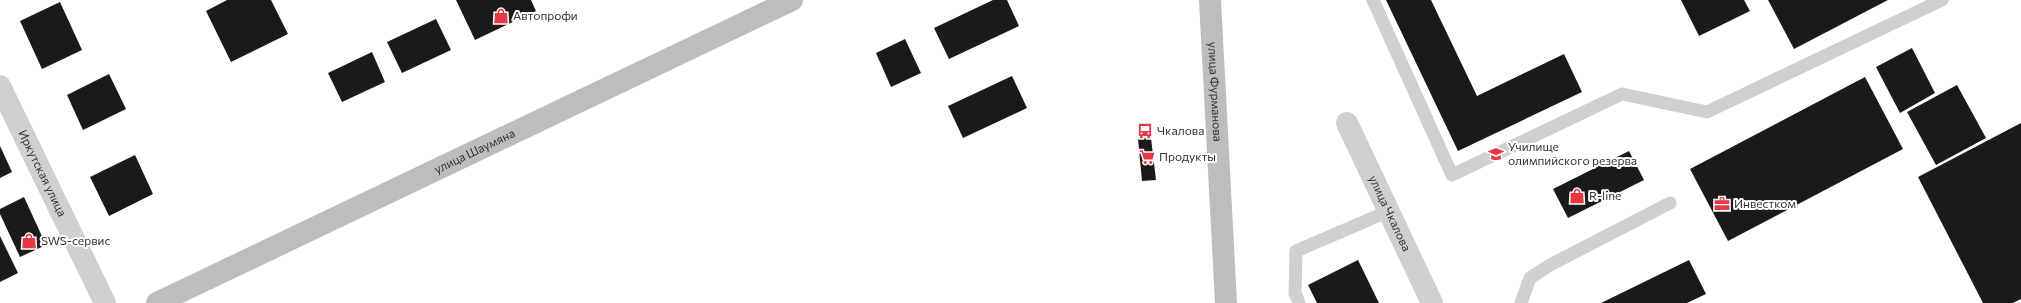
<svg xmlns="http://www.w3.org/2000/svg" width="2021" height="303" font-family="Commissioner,sans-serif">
<rect width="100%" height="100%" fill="#fff"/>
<g fill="#1a1a1a">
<path d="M227,0h44l17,34 -57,28 -25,-51z"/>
<path d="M456,0h75l5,11 -61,29z"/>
<path d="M993,0h14l12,26 -70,33 -15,-31z"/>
<path d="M1386,0h45l46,96 87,-42 18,38 -124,59z"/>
<path d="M1681,0h63l6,11 -51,25z"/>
<path d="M1768,0h120l-94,49z"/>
<path d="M60,2l22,48 -40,19 -22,-48z"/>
<path d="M436,19l15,31 -49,23 -15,-31z"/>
<path d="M905,39l16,34 -30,14 -15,-34z"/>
<path d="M1912,48l23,45 -35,20 -24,-46z"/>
<path d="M372,52l13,30 -43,20 -14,-29z"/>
<path d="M109,74l17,35 -43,21 -16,-35z"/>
<path d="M1012,76l15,32 -64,30 -15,-32z"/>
<path d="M1865,77l38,72 -175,92 -38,-72z"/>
<path d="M1957,85l29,53 -50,27 -29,-53z"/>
<path d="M2021,123v176l-8,4h-30l-65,-126z"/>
<path d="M1151,138l5,42 -14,1 -4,-42z"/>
<path d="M0,146l12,26 -12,6z"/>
<path d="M1629,151l15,29 -76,38 -15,-29z"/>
<path d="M135,155l18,39 -44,22 -19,-39z"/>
<path d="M24,197l22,48 -26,12 -20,-43v-5z"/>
<path d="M0,236l18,37 -18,9z"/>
<path d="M1358,260l21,43h-62l-9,-18z"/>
<path d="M1689,260l17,34 -19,9h-86z"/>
</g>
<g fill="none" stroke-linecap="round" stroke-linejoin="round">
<g stroke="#d0d0d0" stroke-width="13">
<path d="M1373,0l79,175 170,-81 85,18 235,-112"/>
<path d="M1299,303l-4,-10 1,-42 93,-40"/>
<path d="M1521,303l9,-25 20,-13 120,-62"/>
</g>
<g stroke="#d0d0d0" stroke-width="22">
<path id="s1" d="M0,86l105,217"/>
<path id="s2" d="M1347,123l85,180"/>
</g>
<g stroke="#bdbdbd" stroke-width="22">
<path id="s3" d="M1210,0l16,303"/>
<path id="s4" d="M157,303l635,-303"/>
</g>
</g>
<defs>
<symbol id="shop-bare" viewBox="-9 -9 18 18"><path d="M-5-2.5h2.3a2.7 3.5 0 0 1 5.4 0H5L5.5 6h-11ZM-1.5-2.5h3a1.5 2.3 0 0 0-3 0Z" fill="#e63946" stroke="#fff" stroke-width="2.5" paint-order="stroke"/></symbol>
<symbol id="bus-bare" viewBox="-9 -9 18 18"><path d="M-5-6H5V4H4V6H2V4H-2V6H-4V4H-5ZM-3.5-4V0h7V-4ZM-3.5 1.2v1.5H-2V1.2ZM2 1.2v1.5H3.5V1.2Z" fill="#e63946" stroke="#fff" stroke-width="2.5" paint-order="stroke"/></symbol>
<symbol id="university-bare" viewBox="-9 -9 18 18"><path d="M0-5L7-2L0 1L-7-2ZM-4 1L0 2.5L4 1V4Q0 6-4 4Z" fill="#e63946" stroke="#fff" stroke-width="2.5" paint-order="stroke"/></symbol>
<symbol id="supermarket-bare" viewBox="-9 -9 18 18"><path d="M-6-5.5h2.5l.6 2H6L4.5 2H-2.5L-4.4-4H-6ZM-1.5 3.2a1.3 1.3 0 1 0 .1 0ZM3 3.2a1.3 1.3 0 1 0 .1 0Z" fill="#e63946" stroke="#fff" stroke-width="2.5" paint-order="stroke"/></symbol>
<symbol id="office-bare" viewBox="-9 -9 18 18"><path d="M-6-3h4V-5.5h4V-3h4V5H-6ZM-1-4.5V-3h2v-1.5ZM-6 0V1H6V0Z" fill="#e63946" stroke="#fff" stroke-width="2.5" paint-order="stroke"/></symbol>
</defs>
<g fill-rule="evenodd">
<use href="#shop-bare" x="490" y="5" width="22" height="22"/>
<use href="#bus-bare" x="1134" y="120" width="22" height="22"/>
<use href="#university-bare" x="1485" y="143" width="22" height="22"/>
<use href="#supermarket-bare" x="1136" y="146" width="22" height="22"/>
<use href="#shop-bare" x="1566" y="185" width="22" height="22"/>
<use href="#office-bare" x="1711" y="193" width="22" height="22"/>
<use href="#shop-bare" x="18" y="230" width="22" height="22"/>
</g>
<g text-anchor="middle" stroke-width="4" stroke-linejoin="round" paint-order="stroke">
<g font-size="12" fill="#333" stroke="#fff" text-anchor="start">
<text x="513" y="20">Автопрофи</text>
<text x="1157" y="135">Чкалова</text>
<text x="1508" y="151">Училище<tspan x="1508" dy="14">олимпийского резерва</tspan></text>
<text x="1159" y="161">Продукты</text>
<text x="1589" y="200">R-line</text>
<text x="1734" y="208">Инвестком</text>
<text x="41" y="245">SWS-сервис</text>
</g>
<g font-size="12" fill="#333" stroke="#fff">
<text dy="4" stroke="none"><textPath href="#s3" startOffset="92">улица Фурманова</textPath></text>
<text dy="4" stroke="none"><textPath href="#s4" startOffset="352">улица Шаумяна</textPath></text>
<text dy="4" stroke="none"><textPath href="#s1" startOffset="97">Иркутская улица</textPath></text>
<text dy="4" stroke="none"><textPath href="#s2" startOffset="100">улица Чкалова</textPath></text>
</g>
</g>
</svg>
